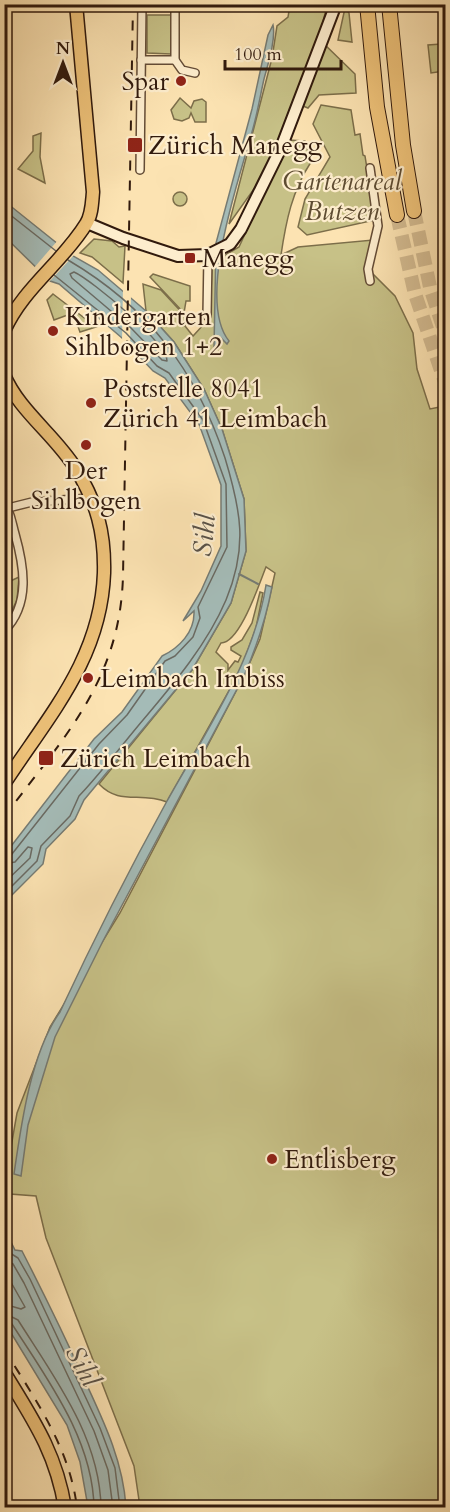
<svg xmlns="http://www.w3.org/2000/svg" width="450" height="1512" font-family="Cardo,serif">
<rect width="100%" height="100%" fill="#fce3b2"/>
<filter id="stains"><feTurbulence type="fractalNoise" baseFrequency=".00333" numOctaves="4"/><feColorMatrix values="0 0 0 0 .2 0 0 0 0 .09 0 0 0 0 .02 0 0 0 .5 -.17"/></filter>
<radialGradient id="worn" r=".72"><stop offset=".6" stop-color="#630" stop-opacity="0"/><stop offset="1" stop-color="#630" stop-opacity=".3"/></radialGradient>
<g fill="#c7c187" stroke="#7c6e4a" stroke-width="1.5">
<path d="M290,5h37l-8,34 36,35 1,19 -37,2 -11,13 -10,-4 -32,68 -37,52 43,-166 5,-32 11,-9z"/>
<path d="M345,8l4,5 3,29 -14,-2z"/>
<path d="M147,15h25l-1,39 -24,-1z"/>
<path d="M441,44l3,27 -13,2 -3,-28z"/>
<path d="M180,98l11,10 3,-7 8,-2 4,3v20h-11l-4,-9 -2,5 -7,3 -8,-2 -3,-9z"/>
<path d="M321,105l30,5 4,25 5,-1 3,21 2,1 10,64 -68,15 -9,-8 7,-28 25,-42 -17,-33z"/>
<path d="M41,133l-1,24 5,26 -27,-14 15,-18v-15z"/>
<path d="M288,140l17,1 6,21c-19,29 -25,59 -30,93l17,-8 75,-7 -6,28 28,28 18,37 4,36 13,40 15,-3v1101h-305l-6,-41 -88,-228 -10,-42 -26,-2 -2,-30 9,-51 33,-86 70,-114 124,-237 16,-37 15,-66 -9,-6c-7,17 -26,76 -45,76l-5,9 12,12v6l7,-9 3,1 3,-6 -10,-6v-3l11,-7 10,-17 8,-31 3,1 -7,35 -15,41 -74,133c-27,-11 -47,4 -68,-18l93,-114 39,-67 15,-52 -2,-52 -22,-70 -18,-40 -30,-47 -28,-31 -3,-27 18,6 26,28 -2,8 8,10 11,-12 6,2 2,-63 27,-16z"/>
<circle cx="180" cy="199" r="7"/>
<path d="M94,239l18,2 7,6 6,-1 -2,37 -31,-26 -12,-4z"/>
<path d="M153,274l37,12v15h-4l-2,12 -34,-36z"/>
<path d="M53,294l43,33 -16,5 -7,-19 -19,7 -7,-20z"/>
<path d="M19,577l-2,23 -12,24 -1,-40z"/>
</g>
<g fill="#a4bbb7" stroke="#767b73" stroke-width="1.5">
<path d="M273,25c3,14 -5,39 -9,54 -4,18 -7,36 -12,53 -13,48 -56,168 -23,209l-2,3 -6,-6 -3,9 -4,1 2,-105 36,-134 16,-74z"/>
<path d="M5,196l3,3v5l65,52 25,14 48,41 28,31 30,47 18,40 22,70 2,52 -15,52 -39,67 -108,130 -9,19 -29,30 -3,15 -38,38v-48l89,-115 28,-27 40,-56c17,-8 33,-24 32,-45l-11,10 18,-30 20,-45v-61l-22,-61 -34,-46 -12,-7 -31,-33 -63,-54 -9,-3 -45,-44z"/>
<path d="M266,585l6,2c-6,32 -15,59 -28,89l-141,265 -48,96 -27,88 -7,51 -7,-2c7,-49 17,-122 46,-162 33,-71 69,-142 107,-211 38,-68 87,-139 99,-216z"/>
<path d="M5,1230l10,20 7,1c22,43 43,86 63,130 19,41 38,80 41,126h-38l-8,-45 -13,-37 -62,-102z"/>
</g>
<g fill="#fce3b2">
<path d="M58,240l17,14 -27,29 -15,-14z"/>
<path d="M123,287l8,7 -1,56 -8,-8z"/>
</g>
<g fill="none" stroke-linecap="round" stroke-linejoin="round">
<g stroke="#6a6a62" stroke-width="1.5">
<path d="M4,210l52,41"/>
<path d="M74,272c18,8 93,71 93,89l-5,-1 -31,-32 -59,-50 -2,-4z"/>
<path d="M4,857l8,-3 87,-110 28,-29 38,-54 10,-5 18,-19 7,-19 -2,-11 29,-60 -1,-63 -23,-64 -34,-47 -12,-7 -31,-33 -72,-58"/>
<path d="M4,864l11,-2 13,-15 4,1 -2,10 -26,25"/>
<path d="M4,894l33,-33 4,-15 29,-30 9,-20c21,-22 39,-46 59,-70 32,-38 68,-79 88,-126 22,-53 15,-89 -1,-142 -29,-88 -77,-151 -157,-198"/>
<path d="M4,1241l6,12 8,5 12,21 70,149 15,40 5,40"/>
<path d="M4,1259l9,5 11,19 70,148 14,39 5,38"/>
<path d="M4,1270l21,37 -4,2 -17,-5"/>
<path d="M4,1313l14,7c36,57 82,117 83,188"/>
<path d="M4,1321l8,3c35,55 81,115 82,184"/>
</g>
<path stroke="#767b73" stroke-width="2" d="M239,574l19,10"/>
<g stroke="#d3bb91" stroke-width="14" stroke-dasharray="14 7" stroke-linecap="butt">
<path d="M414,211l16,76 16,49"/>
<path d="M397,215l18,79 31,91"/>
</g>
<defs>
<g id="street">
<path d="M142,7l69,-3"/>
<path d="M443,22h3"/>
<path d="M141,60h34v-54"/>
<path d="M175,60l7,10 13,3"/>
<path d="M370,168l8,58 -10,43 2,12"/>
<path d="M140,170l2,-166"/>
<path d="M207,316l1,-61"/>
<path d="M4,503c7,9 8,21 11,31 9,32 16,70 -11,97"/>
<path d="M4,509l28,-7 59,-4"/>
</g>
<path id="secondary" d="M87,223l36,15 55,18 30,-1 22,-11 11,-15 40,-81 55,-144"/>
<g id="primary">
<path d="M4,331c19,-43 58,-68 82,-107 6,-9 6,-21 7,-32l-17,-188"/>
<path d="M4,375c15,36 52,61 72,94 21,34 29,64 28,104 -3,86 -55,142 -100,211"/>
<path d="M4,1372c28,46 52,80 61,136"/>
</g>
<g id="highway">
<path d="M367,4l10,103 20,108"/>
<path d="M389,4l14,141 11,66"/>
</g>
</defs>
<use href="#street" stroke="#644c36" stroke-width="10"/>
<use href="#secondary" stroke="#311a0d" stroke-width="14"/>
<use href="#primary" stroke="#311a0d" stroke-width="15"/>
<use href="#highway" stroke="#311a0d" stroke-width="16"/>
<use href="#street" stroke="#fdedcd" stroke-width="7"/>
<use href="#secondary" stroke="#fdedcd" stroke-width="10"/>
<use href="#primary" stroke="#eec279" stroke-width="12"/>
<use href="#highway" stroke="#eec279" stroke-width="14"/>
<g stroke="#311a0d" stroke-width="2" stroke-dasharray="10 10" stroke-linecap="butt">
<path d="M4,817c60,-80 116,-136 119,-241l10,-572"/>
<path d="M4,1349c31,50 66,99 73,159"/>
</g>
</g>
<g fill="#8f2418" stroke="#fdedcd" stroke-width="2">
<circle cx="181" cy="81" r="6"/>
<rect x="127" y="137" width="16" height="16" rx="3"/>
<rect x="184" y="252" width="12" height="12" rx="3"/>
<circle cx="53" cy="331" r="6"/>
<circle cx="91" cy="403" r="6"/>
<circle cx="86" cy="445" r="6"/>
<circle cx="88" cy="678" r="6"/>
<rect x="38" y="750" width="16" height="16" rx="3"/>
<circle cx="272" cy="1159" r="6"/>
</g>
<g text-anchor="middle" stroke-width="4.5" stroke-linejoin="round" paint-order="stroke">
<g font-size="26" fill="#311a0d" stroke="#fdedcd" text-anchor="start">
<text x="169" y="90" text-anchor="end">Spar</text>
<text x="148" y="154">Zürich Manegg</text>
<text x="202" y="267">Manegg</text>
<text x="65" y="325">Kindergarten<tspan x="65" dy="30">Sihlbogen 1+2</tspan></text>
<text x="103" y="397">Poststelle 8041<tspan x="103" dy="30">Zürich 41 Leimbach</tspan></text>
<text x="86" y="479" text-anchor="middle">Der<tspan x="86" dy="30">Sihlbogen</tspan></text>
<text x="100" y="687">Leimbach Imbiss</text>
<text x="60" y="767">Zürich Leimbach</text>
<text x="284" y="1168">Entlisberg</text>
</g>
<g font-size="26" font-style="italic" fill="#5e4c32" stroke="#fdedcd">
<text x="342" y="190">Gartenareal<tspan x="342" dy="30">Butzen</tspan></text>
</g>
<g font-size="27" font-style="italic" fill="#595248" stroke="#fdedcd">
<text transform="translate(204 535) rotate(-85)" y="9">Sihl</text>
<text transform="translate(83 1366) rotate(61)" y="9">Sihl</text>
</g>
</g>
<rect width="450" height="1512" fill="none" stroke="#fce3b2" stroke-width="24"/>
<rect x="6" y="6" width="438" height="1500" fill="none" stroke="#311a0d" stroke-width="3"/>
<rect x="12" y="12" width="426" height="1488" fill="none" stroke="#311a0d" stroke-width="1.5"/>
<g transform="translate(63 63)" stroke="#fdedcd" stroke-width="4.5" paint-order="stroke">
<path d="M0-4.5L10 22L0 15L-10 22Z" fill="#311a0d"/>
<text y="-9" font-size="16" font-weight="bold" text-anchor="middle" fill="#311a0d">N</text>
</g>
<path d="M225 60v9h116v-9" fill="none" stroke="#311a0d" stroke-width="3"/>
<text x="234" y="60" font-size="18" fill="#311a0d" stroke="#fdedcd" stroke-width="4.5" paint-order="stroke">100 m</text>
<rect width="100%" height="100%" filter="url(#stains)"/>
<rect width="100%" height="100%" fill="url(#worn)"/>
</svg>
